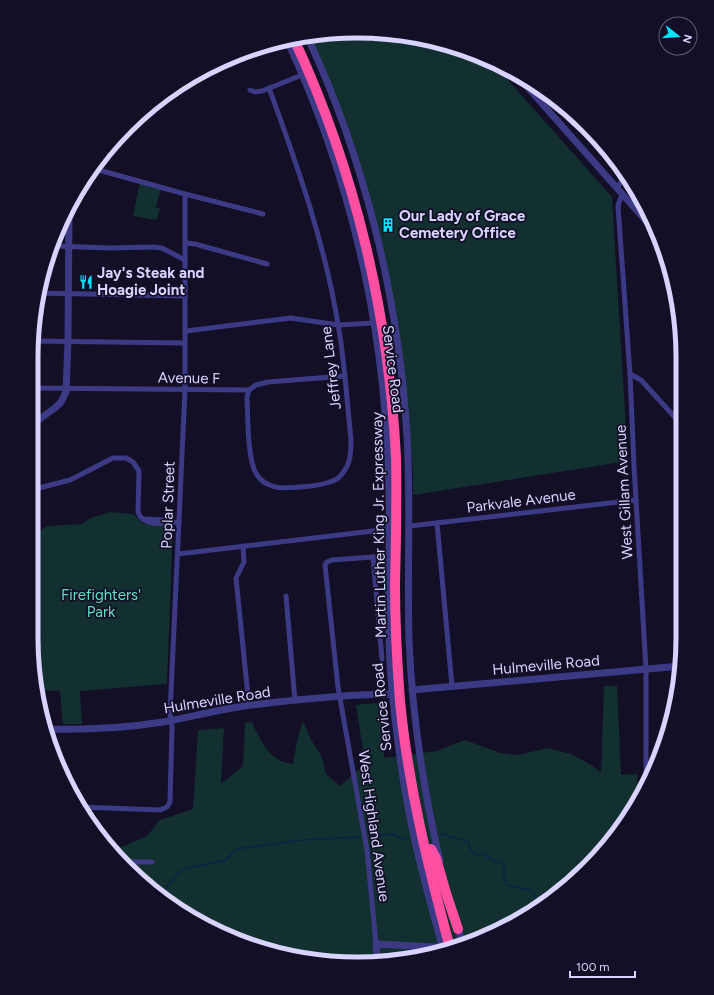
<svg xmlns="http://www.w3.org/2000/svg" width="714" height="995" font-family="Figtree,sans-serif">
<rect width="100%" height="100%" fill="#130f26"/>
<g fill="#12302f">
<path d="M379,32l63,10 49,19 121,136 16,264 -215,34v-22l-7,-84 -36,-187 -13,-48 -47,-119z"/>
<path d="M140,182l21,6 -5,19 4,2 -4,11 -23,-4z"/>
<path d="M110,512l23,2 11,10 29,2 -6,158 -87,7 2,33h-19l-3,-33 -22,-1 -7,-52v-100l16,-12 35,-2 9,-6z"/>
<path d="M604,686h13l4,89 16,-1 1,26 -23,37 -43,46 -90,56 -83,22 -105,-3 -81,-28 -71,-47 -31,-36 13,-1 23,-10 13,-16 33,-11 5,-79 26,-2 -3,56 22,-18 2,-43 7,-1c6,14 14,32 29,39 3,2 9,2 12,3l4,-23 6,-20 8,19 10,15 5,19 14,12 25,-22 -9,-59 28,-3v56l53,-7 28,-11 35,13 18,2 29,-7 24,6 20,11 10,8z"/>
</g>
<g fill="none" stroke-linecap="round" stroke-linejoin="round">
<g stroke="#0c2248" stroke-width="1.5">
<path d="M442,834l27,8 2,9 5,4 8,-2 3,4 18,8 -2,10 4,10 26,6 3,10h7"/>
<path d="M370,836l25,-2 6,5 7,-1"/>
<path d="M164,898l1,-9 12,-15 7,-5 42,-9 10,-11 67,-9 57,-3"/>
</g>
<g stroke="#3d3a85" stroke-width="5">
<path d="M250,90l5,2 7,-1 40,-16"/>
<path d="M95,169l90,25 78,20"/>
<path d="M617,188l8,-12"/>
<path d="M623,195l-3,4 -2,7 12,168 4,92 12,203v119"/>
<path d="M185,243l10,1 72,20"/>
<path d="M55,246l55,2 43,-1 9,1 23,12"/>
<path d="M37,293l148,3"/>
<path d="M186,331l105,-13 47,7 36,-2"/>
<path d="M33,341l152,2"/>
<path d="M630,374l11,6 40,44"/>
<path d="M31,388l218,2 7,-5 12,-3 76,-6"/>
<path d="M249,390l-2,7c1,20 0,63 10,78 4,6 9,9 15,11 10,4 47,0 58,-4 4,-1 9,-4 12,-8 9,-11 9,-22 9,-35 -4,-36 -6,-73 -12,-109 -13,-83 -41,-163 -70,-242"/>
<path d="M31,490l39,-10 43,-22h13l7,4 6,9 -1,41c5,16 29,11 41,10"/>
<path d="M146,519l19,1"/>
<path d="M437,523l15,163"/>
<path d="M410,526l226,-26"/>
<path d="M243,546l1,16 -8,16 13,128"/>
<path d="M178,554l212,-25"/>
<path d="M373,557l9,102"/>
<path d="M286,596l9,105"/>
<path d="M80,807l80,3 7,-3 3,-5 2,-75 -2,-13 15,-324v-196"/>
<path d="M123,862h29"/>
<path d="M376,944l-9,-94 -29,-163 -13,-122 2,-3 5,-2 41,-3 16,1"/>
</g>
<g stroke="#3d3a85" stroke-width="7">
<path d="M307,36c58,124 92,263 100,400 4,68 0,135 2,203 3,75 14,149 31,222"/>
<path d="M287,40c61,132 95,275 101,420 4,73 -3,146 3,219 5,55 12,109 24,162 8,36 18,72 28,108"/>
<path d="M515,73l140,158"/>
<path d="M31,425l24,-17 6,-6 5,-10 2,-51 1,-131"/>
<path d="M412,690l269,-24"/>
<path d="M45,729c39,1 80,-1 118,-7 27,-5 54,-12 81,-16 48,-6 100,-12 149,-12"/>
<path d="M457,925l6,19"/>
<path d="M377,961l-1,-17 58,3"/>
</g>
<g stroke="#ff4fa3" stroke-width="10">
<path d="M294,39c61,131 95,275 102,419 1,42 0,84 -1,126 0,39 2,78 5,117 8,84 28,165 50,247"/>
<path d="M431,849l5,9 10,35 12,36"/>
</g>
<path stroke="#3d3a85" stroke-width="7" d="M434,947h17"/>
</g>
<defs>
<symbol id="building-bare" viewBox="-9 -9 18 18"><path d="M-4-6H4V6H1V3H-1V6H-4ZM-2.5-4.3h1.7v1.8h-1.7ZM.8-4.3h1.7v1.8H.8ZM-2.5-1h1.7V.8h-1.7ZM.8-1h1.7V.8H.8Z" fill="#00e5ff" stroke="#130f26" stroke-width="2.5" paint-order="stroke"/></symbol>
<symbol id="restaurant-bare" viewBox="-9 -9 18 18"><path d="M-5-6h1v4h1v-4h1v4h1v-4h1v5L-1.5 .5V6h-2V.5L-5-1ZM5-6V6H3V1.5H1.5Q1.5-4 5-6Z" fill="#00e5ff" stroke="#130f26" stroke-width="2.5" paint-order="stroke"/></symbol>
</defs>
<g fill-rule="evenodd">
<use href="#building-bare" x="378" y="215" width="20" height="20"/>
<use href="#restaurant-bare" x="76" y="272" width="20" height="20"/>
</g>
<g text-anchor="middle" stroke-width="3.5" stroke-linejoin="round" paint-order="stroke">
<g font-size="15" font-weight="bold" fill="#d9d4ff" stroke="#130f26" text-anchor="start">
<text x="399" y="221">Our Lady of Grace<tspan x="399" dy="17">Cemetery Office</tspan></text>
<text x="97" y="278">Jay's Steak and<tspan x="97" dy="17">Hoagie Joint</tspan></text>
</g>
<g font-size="15" fill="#d9d4ff" stroke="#130f26">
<text transform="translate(331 368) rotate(-97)" y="5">Jeffrey Lane</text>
<text transform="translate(393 369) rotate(83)" y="5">Service Road</text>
<text transform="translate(189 378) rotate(1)" y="5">Avenue F</text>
<text transform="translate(624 492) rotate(-93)" y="5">West Gillam Avenue</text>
<text transform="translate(521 501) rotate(-7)" y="5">Parkvale Avenue</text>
<text transform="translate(168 505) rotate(-88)" y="5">Poplar Street</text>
<text transform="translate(379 525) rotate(-91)" y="5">Martin Luther King Jr. Expressway</text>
<text transform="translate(546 665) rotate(-5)" y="5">Hulmeville Road</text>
<text transform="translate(217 700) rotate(-9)" y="5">Hulmeville Road</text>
<text transform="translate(382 707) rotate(-96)" y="5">Service Road</text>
<text transform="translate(374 826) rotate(82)" y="5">West Highland Avenue</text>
</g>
<g font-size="15" fill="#5fe0c0" stroke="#130f26">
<text x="101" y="600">Firefighters'<tspan x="101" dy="17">Park</tspan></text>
</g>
</g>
<path d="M0 0H714V995H0ZM357 38H357A319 319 0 0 1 676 357V638A319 319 0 0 1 357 957H357A319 319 0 0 1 38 638V357A319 319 0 0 1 357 38Z" fill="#130f26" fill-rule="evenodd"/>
<path fill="none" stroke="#d9d4ff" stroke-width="5" d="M357 38H357A319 319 0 0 1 676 357V638A319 319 0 0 1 357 957H357A319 319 0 0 1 38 638V357A319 319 0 0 1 357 38Z"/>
<g transform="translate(678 36) rotate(107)"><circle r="19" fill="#130f26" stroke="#625e7d"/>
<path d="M0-3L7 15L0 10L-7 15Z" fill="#00e5ff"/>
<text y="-6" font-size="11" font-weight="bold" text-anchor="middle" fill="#d9d4ff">N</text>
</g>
<path d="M570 971v6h65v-6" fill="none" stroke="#d9d4ff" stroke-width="2"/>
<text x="576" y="971" font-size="12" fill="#d9d4ff" stroke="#130f26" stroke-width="3" paint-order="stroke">100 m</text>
</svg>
